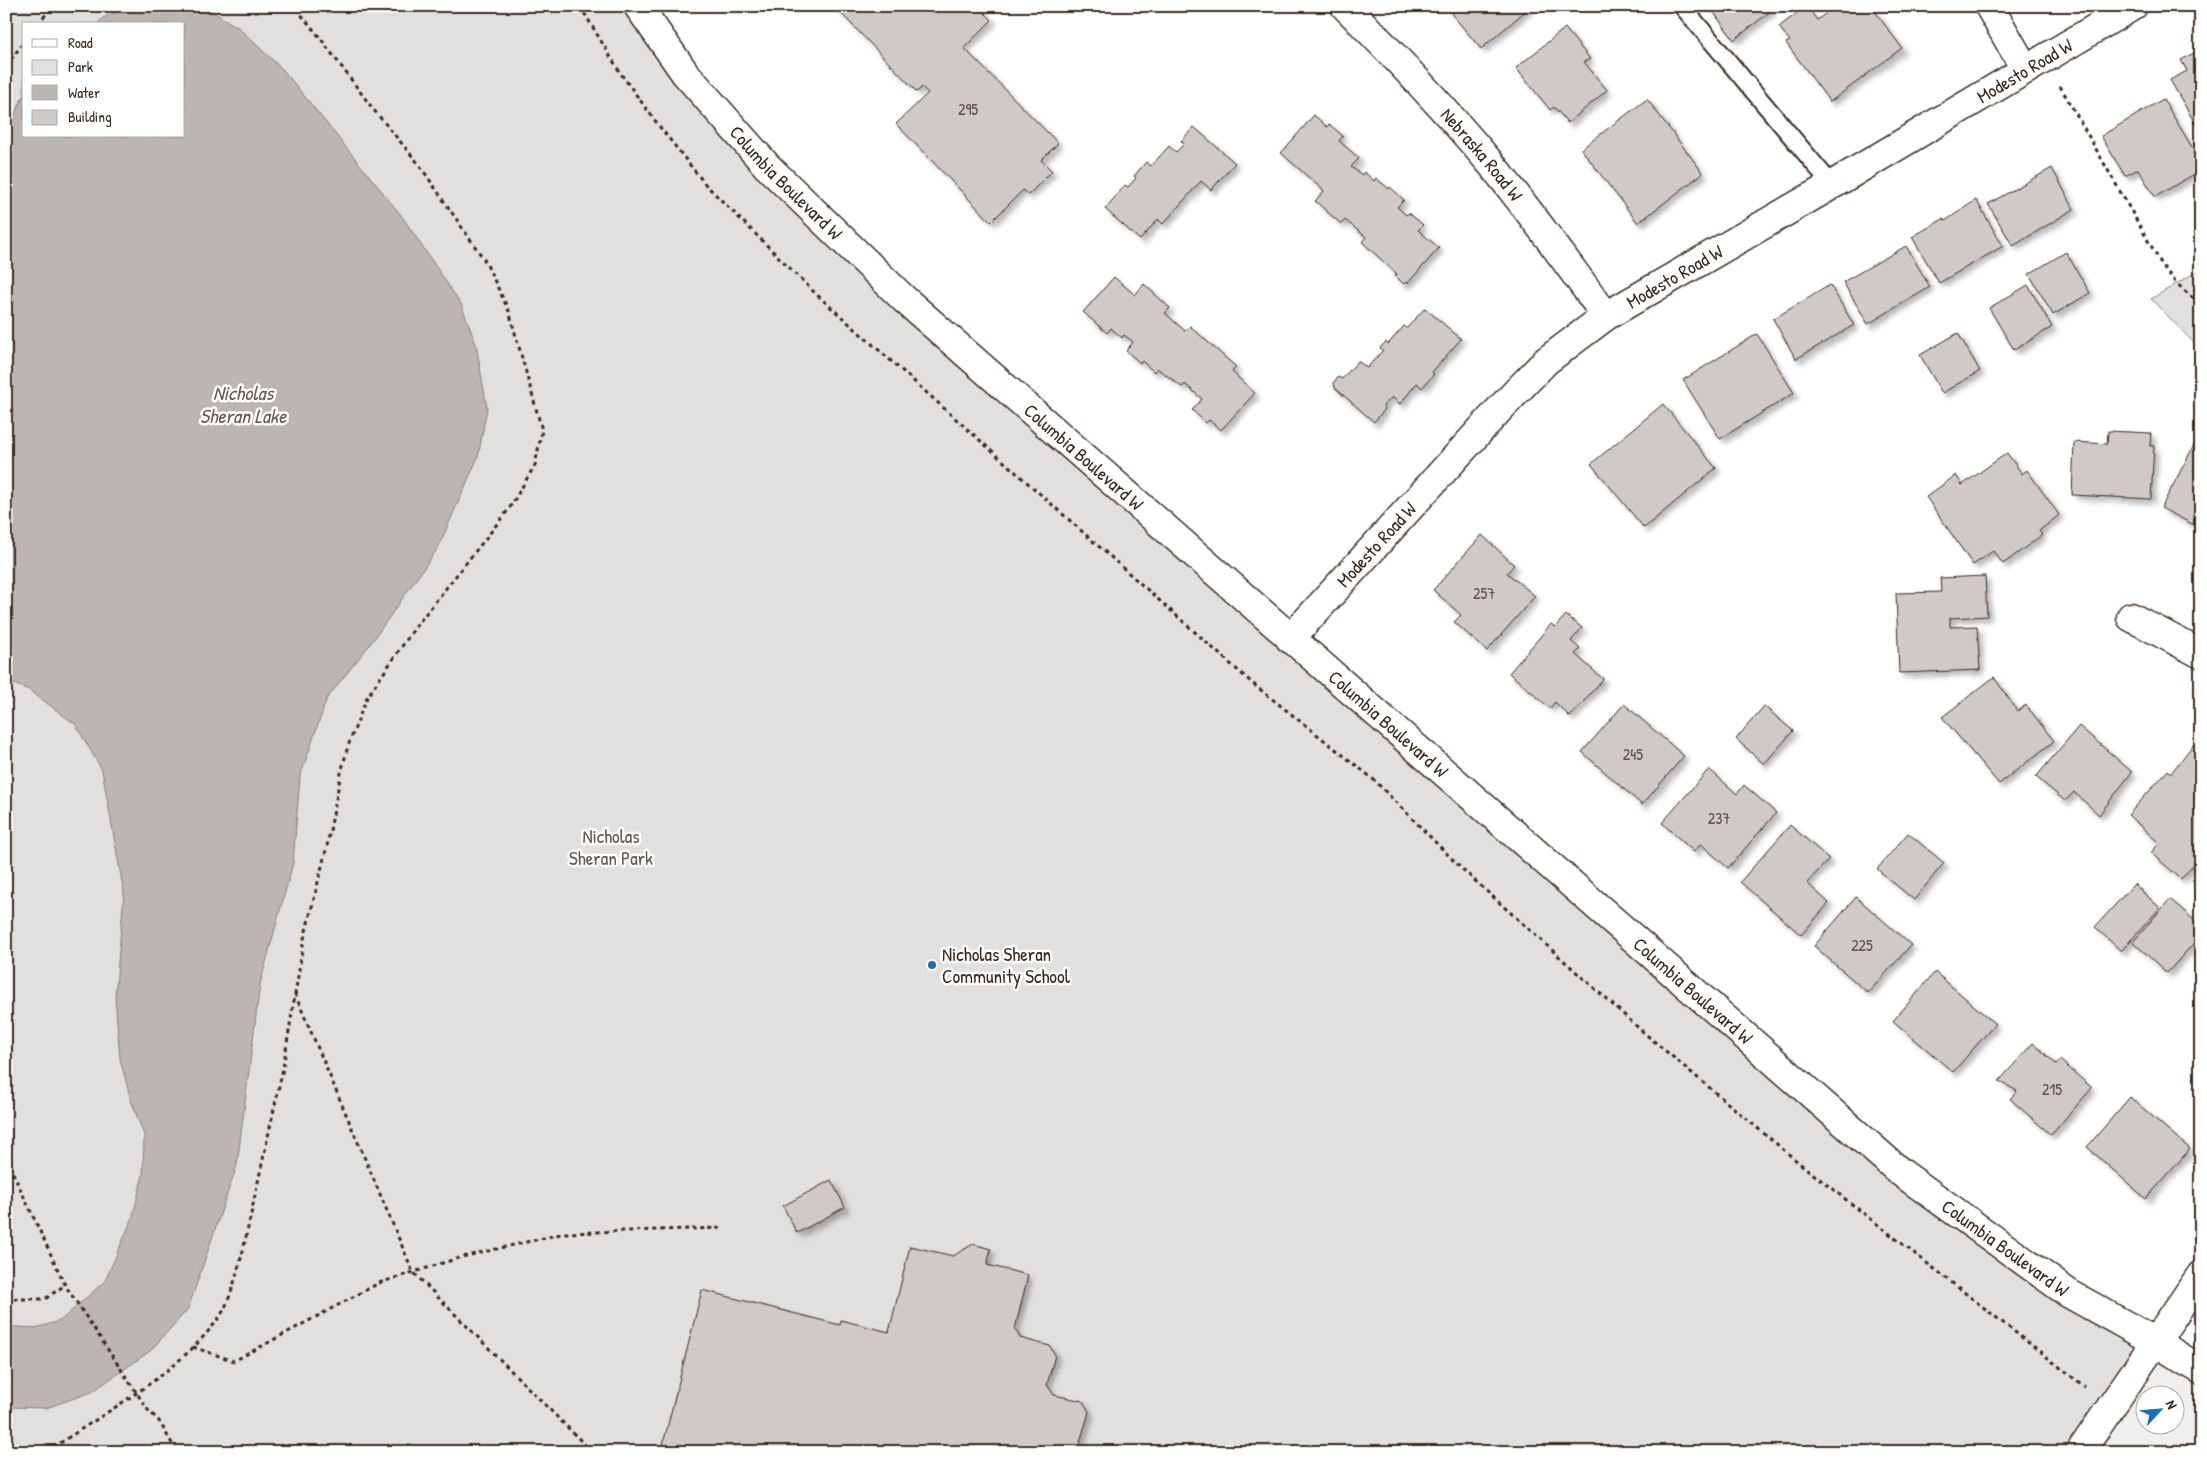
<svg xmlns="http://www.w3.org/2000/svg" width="2207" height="1458" font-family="'Patrick Hand',sans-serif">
<defs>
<filter id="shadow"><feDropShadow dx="4.5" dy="4.5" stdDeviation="2.5" flood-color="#0004"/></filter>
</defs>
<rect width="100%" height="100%" fill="#fff"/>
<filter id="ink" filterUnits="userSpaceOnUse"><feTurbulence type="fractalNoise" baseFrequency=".02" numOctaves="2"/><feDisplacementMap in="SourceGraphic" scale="10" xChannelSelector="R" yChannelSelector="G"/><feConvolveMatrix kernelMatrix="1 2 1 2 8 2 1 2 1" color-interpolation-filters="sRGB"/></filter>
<g filter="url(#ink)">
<path fill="#f1efee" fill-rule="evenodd" d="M2154,1341l47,29v82h-121zM2144,1396h30v30h-30z"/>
<g fill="#e2e0de" stroke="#8e857e" fill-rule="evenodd">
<path d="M6,6h634l127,160 1132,1005 255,170 -74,111h-2074zM24,24h160v112h-160z"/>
<path d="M2201,269v81l-50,-51z"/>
</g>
<path fill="#bcb6b3" stroke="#887e77" d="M128,6h75l36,22 45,43 117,144 60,89 15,40 11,64 -9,49 -40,91 -67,95 -44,55 -27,79 -7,86 -33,121 -23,181 -49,144 -38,42 -58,41 -46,16 -40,-1v-81l29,2 25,-7 45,-40 27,-62 11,-44 1,-40 -13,-35 -11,-41 -5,-62 9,-104 -22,-123 -27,-46 -46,-34 -23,-9v-547l18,-40v42h160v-112h-87l6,-6z"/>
<g fill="#cfcac7" stroke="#3b2a1e" filter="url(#shadow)">
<path d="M834,6h144l14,14 -28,28 94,95 -17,17 11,11 -24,24 -5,-5 -32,32 -95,-98 32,-31 -6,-6 -5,5z"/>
<path d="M1445,6h84l1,1 -49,42z"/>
<path d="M1709,6h60l3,4 -38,30z"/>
<path d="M1806,6l11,14 19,-14h35l31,42 -72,54 -44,-59 4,-2 -11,-14z"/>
<path d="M1565,28l25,31 -6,3 23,28 -39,33 -14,-16 -4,3 -34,-42z"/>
<path d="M2201,49v71l-6,3 -25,-43 17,-9 -6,-11z"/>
<path d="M1647,99l56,74 -65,50 -57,-74z"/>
<path d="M2163,99l38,63v8l-46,27 -17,-28 -13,7 -24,-40z"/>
<path d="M1314,115l13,12 2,-3 14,12 -4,5 20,17 -8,9 11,8 2,-3 10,9 2,-3 13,11 1,-2 14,13 -7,7 9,8 3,-2 14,12 -5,5 21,18 -31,35 -2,-1 -2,2 -9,-8 2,-2 -35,-32 4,-5 -21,-17 -4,4 -26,-23 9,-10 -43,-38z"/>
<path d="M1194,127l41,36 -24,27 -10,-9 -38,43 -5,-5 -18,21 -35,-31 20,-24 3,2 8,-9 -2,-2 12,-14 5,4 18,-20 7,6 8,-8 -3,-3z"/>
<path d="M2052,168l22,41 -61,37 -25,-42z"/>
<path d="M1976,200l27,46 -64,37 -27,-46 31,-18 2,2z"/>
<path d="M1906,246l24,41 -62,37 -25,-42z"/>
<path d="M2066,252l24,41 -37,22 -24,-41z"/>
<path d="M1114,277l21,18 9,-11 26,24 -5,5 20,18 5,-5 46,41 -4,5 23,21 -34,37 -12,-10 -3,3 -14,-13 10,-11 -17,-15 -3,3 -25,-19 -3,4 -12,-11 -2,2 -14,-12 7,-9 -9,-7 -2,3 -11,-10 -4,5 -24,-21z"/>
<path d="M1830,285l24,40 -58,34 -23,-40z"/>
<path d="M2028,285l24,42 -38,23 -25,-42z"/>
<path d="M1425,308l36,31 -29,33 2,2 -12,14 -5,-5 -17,21 -8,-7 -9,9 2,3 -11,13 -40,-35 1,-1 -2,-3 5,-6 4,2 16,-18 9,7 16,-18 -3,-2 6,-6 2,2 16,-18 3,2z"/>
<path d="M1958,333l22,38 -38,22 -22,-38z"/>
<path d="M1757,334l37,59 -74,46 -37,-59z"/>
<path d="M1663,404l53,64 -72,60 -53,-64z"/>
<path d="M2108,431l43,2 -1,13h4l-3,53 -79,-4 2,-53 33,2z"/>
<path d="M2201,432v94l-1,2 -39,-20z"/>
<path d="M2007,453l15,21 5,-4 32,45 -20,16 3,4 -39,29 -10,-13 -20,14 -47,-68 30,-22 6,10z"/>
<path d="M1482,535l32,30 -7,8 28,23 -48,55 -33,-29 7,-7 -28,-25z"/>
<path d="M1985,576l2,40 -37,2v9l27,-1 3,44 -81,3 -3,-80 45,-1 -1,-14z"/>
<path d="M1566,615l16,13 -11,13 9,8 -5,5 28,25 -33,38 -15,-15 -5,6 -41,-35 42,-49 4,3z"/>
<path d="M1994,677l23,34 9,-6 28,36 -55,43 -57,-67z"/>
<path d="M1624,704l60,52 -42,49 -60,-53z"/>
<path d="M1764,706l29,25 -29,33 -28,-25z"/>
<path d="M2079,726l53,46 -33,43 -25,-23 -9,9 -29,-24z"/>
<path d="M2193,745l8,6v41l-3,4 3,3v58l-20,22 -30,-26 8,-10 -31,-28 40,-45 3,3z"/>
<path d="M1709,769l28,25 7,-9 32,28 -48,55 -27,-24 -7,8 -32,-29z"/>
<path d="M1790,825l39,34 -22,24 22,20 -28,32 -61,-53z"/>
<path d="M1908,833l36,30 -30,37 -37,-31z"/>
<path d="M2201,871v18l-9,-8z"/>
<path d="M2134,884l26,24 -39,43 -26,-24z"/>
<path d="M1856,897l55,48 -43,48 -54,-47z"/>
<path d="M2170,899l31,27v9l-34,38 -34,-31z"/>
<path d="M1935,972l60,52 -42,48 -60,-51z"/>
<path d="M2033,1043l23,21 4,-4 32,28 -41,47 -41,-36 7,-8 -18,-10z"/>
<path d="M2130,1097l60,52 -44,50 -59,-52z"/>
<path d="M831,1180l14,27 -48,26 -14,-27z"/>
<path d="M973,1244l18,5 -4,16 41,10 -13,54 5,9 30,8 5,9 -8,30 7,10 29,6 6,11 -9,30 9,10h-428l41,-162 138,35 1,-5 48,12 21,-86 43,10z"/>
</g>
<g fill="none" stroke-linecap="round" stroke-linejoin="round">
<defs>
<path id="service" d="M1682,6l150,179"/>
<g id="minor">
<path id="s1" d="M1345,6c49,49 97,100 142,153 42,50 80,104 119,157"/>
<path d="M1989,6l36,63"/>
<path d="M2131,617l70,37"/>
<path id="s2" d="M1290,639l207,-227 49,-51 60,-45 226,-131 301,-179"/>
<path d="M2080,1452l121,-177"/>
</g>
<g id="tertiary">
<path id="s3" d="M638,6l47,67 82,93 137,133 995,872 169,122 86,48 47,29"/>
</g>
</defs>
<use href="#service" stroke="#3b2a1e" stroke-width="20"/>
<use href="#minor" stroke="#3b2a1e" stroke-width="31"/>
<use href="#tertiary" stroke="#3b2a1e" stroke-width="31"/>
<g stroke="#3b2a1e" stroke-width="3" stroke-dasharray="4 4" stroke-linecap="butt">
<path d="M580,6l41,68 38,52 47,59 110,109 436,389 120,95 90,91 181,163 155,130 287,225"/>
<path d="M38,24l15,-18"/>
<path d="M6,66l18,-24"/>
<path d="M2060,86l102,179 14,18 25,22"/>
<path d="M295,994l118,278 179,180"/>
<path d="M6,1158l59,127 83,125 11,11 18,31"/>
<path d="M6,1299h39l20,-14"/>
<path d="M193,1347l41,14 145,-78 83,-26 103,-24 157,-5"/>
<path d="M47,1452c57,-40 129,-76 171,-133 12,-15 18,-45 24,-64l41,-187 21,-129 23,-93 14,-73 7,-27 19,-49 49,-71 93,-117 26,-44 7,-35 -33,-119 -24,-50 -67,-98 -45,-54 -55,-74 -24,-29"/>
</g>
<use href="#service" stroke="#fff" stroke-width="16"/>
<use href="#minor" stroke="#fff" stroke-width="28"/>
<use href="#tertiary" stroke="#fff" stroke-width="28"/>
</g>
</g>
<circle fill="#1f6fb2" stroke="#fff" stroke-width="2" cx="932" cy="965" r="5"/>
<g text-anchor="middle" stroke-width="5" stroke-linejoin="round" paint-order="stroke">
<g font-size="16" fill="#605248">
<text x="968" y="115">295</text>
<text x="1484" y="599">257</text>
<text x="1633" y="760">245</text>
<text x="1719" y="824">237</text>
<text x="1862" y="951">225</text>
<text x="2052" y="1095">215</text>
</g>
<g font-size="19" fill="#3b2a1e" stroke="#fff">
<text dy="7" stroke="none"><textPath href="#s2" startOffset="938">Modesto Road W</textPath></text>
<text dy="7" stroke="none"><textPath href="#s1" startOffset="202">Nebraska Road W</textPath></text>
<text dy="7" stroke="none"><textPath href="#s3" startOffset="231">Columbia Boulevard W</textPath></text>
<text dy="7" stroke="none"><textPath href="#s2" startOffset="532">Modesto Road W</textPath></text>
<text dy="7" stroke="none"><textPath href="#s3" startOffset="636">Columbia Boulevard W</textPath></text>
<text dy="7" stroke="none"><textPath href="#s2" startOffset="128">Modesto Road W</textPath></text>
<text dy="7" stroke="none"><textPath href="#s3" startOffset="1041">Columbia Boulevard W</textPath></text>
<text dy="7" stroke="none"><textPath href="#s3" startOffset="1446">Columbia Boulevard W</textPath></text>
<text dy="7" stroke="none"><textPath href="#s3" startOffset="1851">Columbia Boulevard W</textPath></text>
</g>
<g font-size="19" fill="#65584e" stroke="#fff">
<text x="611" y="843">Nicholas<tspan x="611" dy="22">Sheran Park</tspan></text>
</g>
<g font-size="19" fill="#3b2a1e" stroke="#fff" text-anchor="start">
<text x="942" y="961">Nicholas Sheran<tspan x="942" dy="22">Community School</tspan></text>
</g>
<g font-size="20" font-style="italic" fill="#685b52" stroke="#fff">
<text x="243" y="400">Nicholas<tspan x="243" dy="23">Sheran Lake</tspan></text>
</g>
</g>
<rect width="2207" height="1458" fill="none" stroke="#fff" stroke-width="25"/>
<rect x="12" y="12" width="2182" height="1433" fill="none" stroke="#3b2a1e" stroke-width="2" filter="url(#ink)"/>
<rect x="22" y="22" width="162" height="115" fill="#ffffff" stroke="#b1aaa5"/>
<rect x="32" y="39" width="25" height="8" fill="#ffffff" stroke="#b1aaa5"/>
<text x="68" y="48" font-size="15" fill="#3b2a1e">Road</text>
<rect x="32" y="60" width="25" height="15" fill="#e2e0de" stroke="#b1aaa5"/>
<text x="68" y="72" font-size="15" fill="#3b2a1e">Park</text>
<rect x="32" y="85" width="25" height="15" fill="#bcb6b3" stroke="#b1aaa5"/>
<text x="68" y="98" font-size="15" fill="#3b2a1e">Water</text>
<rect x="32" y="110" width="25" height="15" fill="#cfcac7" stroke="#b1aaa5"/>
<text x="68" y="122" font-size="15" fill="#3b2a1e">Building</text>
<g transform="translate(2160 1410) rotate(64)"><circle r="24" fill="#ffffff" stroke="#b1aaa5"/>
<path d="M0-4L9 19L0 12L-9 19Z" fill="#1f6fb2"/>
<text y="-8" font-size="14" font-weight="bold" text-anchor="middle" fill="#3b2a1e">N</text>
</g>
</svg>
